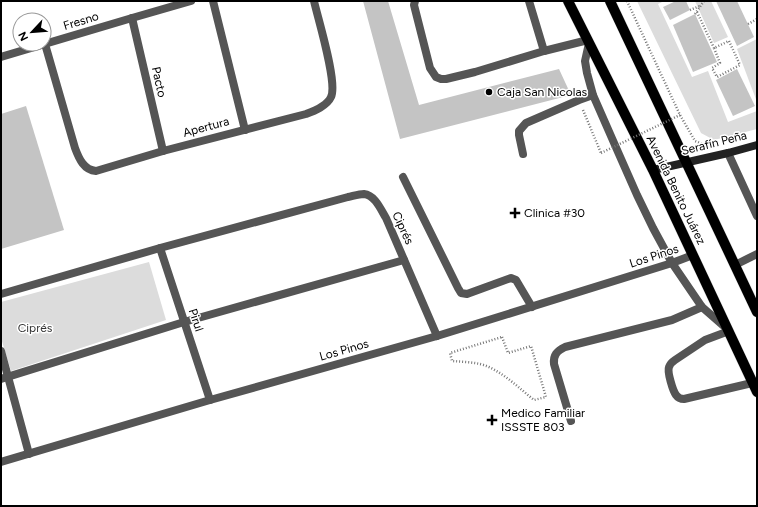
<svg xmlns="http://www.w3.org/2000/svg" width="758" height="507" font-family="Figtree,sans-serif">
<rect width="100%" height="100%" fill="#fff"/>
<g fill="#dcdcdc">
<path d="M637,1h27l-6,3 34,73 16,-6 20,51 29,-11v18l-43,11 -13,-7z"/>
<path d="M695,1h16l17,36 -14,6z"/>
<path d="M757,39v63l-20,-53z"/>
<path d="M149,262l17,58 -155,51 -10,-33v-36z"/>
</g>
<g fill="#c4c4c4">
<path d="M363,1h25l31,104 140,-36 12,26 -171,44z"/>
<path d="M676,1h10l4,9 -20,10 -7,-13z"/>
<path d="M716,1h21l17,36 -17,9z"/>
<path d="M695,14l22,48 -24,10 -20,-47z"/>
<path d="M737,69l18,37 -22,10 -17,-36z"/>
<path d="M26,106l38,124 -63,19v-135z"/>
</g>
<g fill="none" stroke-linecap="round" stroke-linejoin="round">
<defs>
<g id="primary">
<path d="M568,1l85,169 104,222"/>
<path d="M610,1l147,311"/>
</g>
</defs>
<use href="#primary" stroke="#dbdbdb" stroke-width="11"/>
<g stroke="#777" stroke-width="2.5" stroke-dasharray="1 2" stroke-linecap="butt">
<path d="M627,1l53,114 15,26 12,5"/>
<path d="M690,10l10,-4"/>
<path d="M697,12l17,36"/>
<path d="M695,14l9,-13"/>
<path d="M748,24l9,-5"/>
<path d="M729,41l11,24 -23,12 -5,-9 8,-5 -6,-15z"/>
<path d="M583,110l18,43"/>
<path d="M502,337l6,16 23,-7 15,51 -12,3c-15,-12 -28,-25 -45,-33 -11,-5 -25,-5 -37,-6l-2,-8z"/>
</g>
<g stroke="#555" stroke-width="8">
<path d="M415,1l-1,4 1,4 15,59 6,9 5,2h5l29,-7 69,-21 44,-11"/>
<path d="M529,1l15,50"/>
<path d="M728,153l29,63"/>
<path d="M523,154l-4,-19v-4l7,-8 53,-23 14,-5"/>
<path d="M403,177l55,111 3,5 6,1 44,-16 5,2 16,27"/>
<path d="M735,265l22,-11"/>
<path d="M729,331l-24,9 -30,20c-3,2 -5,4 -6,7 -2,5 4,24 7,28 2,3 4,4 8,4l68,-16"/>
<path d="M571,421l-17,-57c-1,-9 3,-13 11,-17l107,-27 30,-13"/>
</g>
<g stroke="#555" stroke-width="8">
<path d="M213,1l32,129"/>
<path d="M132,18l31,133"/>
<path d="M589,43l-4,18 2,12 6,22 25,57 19,43 16,33 19,35 30,44 24,21"/>
<path d="M45,44l30,104c4,11 9,22 21,23l67,-20 143,-37c8,-3 21,-8 25,-17 7,-14 -13,-78 -17,-96"/>
<path d="M1,57l131,-39 59,-17"/>
<path d="M160,248l50,152"/>
<path d="M1,294l159,-46 188,-51c5,-1 11,-3 16,-3 11,1 17,16 22,24l51,118"/>
<path d="M1,351l28,103"/>
<path d="M1,379l183,-57 220,-62"/>
<path d="M1,462l209,-62 227,-64 235,-73 21,-8"/>
</g>
<path stroke="#222" stroke-width="8" d="M653,170l75,-17 29,-8"/>
<use href="#primary" stroke="#000" stroke-width="10"/>
<path stroke="#777" stroke-width="2.5" stroke-dasharray="1 2" stroke-linecap="butt" d="M601,153l79,-38"/>
</g>
<g fill="#000" stroke="#fff" stroke-width="1.5">
<circle cx="489" cy="92" r="4"/>
<path d="M513 207h4v4h4v4h-4v4h-4v-4h-4v-4h4z"/>
<path d="M490 414h4v4h4v4h-4v4h-4v-4h-4v-4h4z"/>
</g>
<g text-anchor="middle" stroke-width="3" stroke-linejoin="round" paint-order="stroke">
<g font-size="12" fill="#000" stroke="#fff">
<text transform="translate(81 21) rotate(-17)" y="4">Fresno</text>
<text transform="translate(159 82) rotate(77)" y="4">Pacto</text>
<text transform="translate(206 127) rotate(-15)" y="4">Apertura</text>
<text transform="translate(714 143) rotate(-14)" y="4">Serafín Peña</text>
<text transform="translate(676 190) rotate(64)" y="4">Avenida Benito Juárez</text>
<text transform="translate(403 228) rotate(65)" y="4">Ciprés</text>
<text transform="translate(654 256) rotate(-18)" y="4">Los Pinos</text>
<text transform="translate(196 320) rotate(72)" y="4">Pirul</text>
<text transform="translate(344 350) rotate(-16)" y="4">Los Pinos</text>
</g>
<g font-size="12" fill="#000" stroke="#fff" text-anchor="start">
<text x="497" y="96">Caja San Nicolas</text>
<text x="524" y="217">Clinica #30</text>
<text x="501" y="417">Medico Familiar<tspan x="501" dy="14">ISSSTE 803</tspan></text>
</g>
<g font-size="12" fill="#333" stroke="#fff">
<text x="35" y="332">Ciprés</text>
</g>
</g>
<rect width="758" height="507" fill="none" stroke="#000000" stroke-width="4"/>
<g transform="translate(32 32) rotate(244)"><circle r="19" fill="#ffffff" stroke="#999999"/>
<path d="M0-3L7 15L0 10L-7 15Z" fill="#000000"/>
<text y="-6" font-size="11" font-weight="bold" text-anchor="middle" fill="#000000">N</text>
</g>
</svg>
